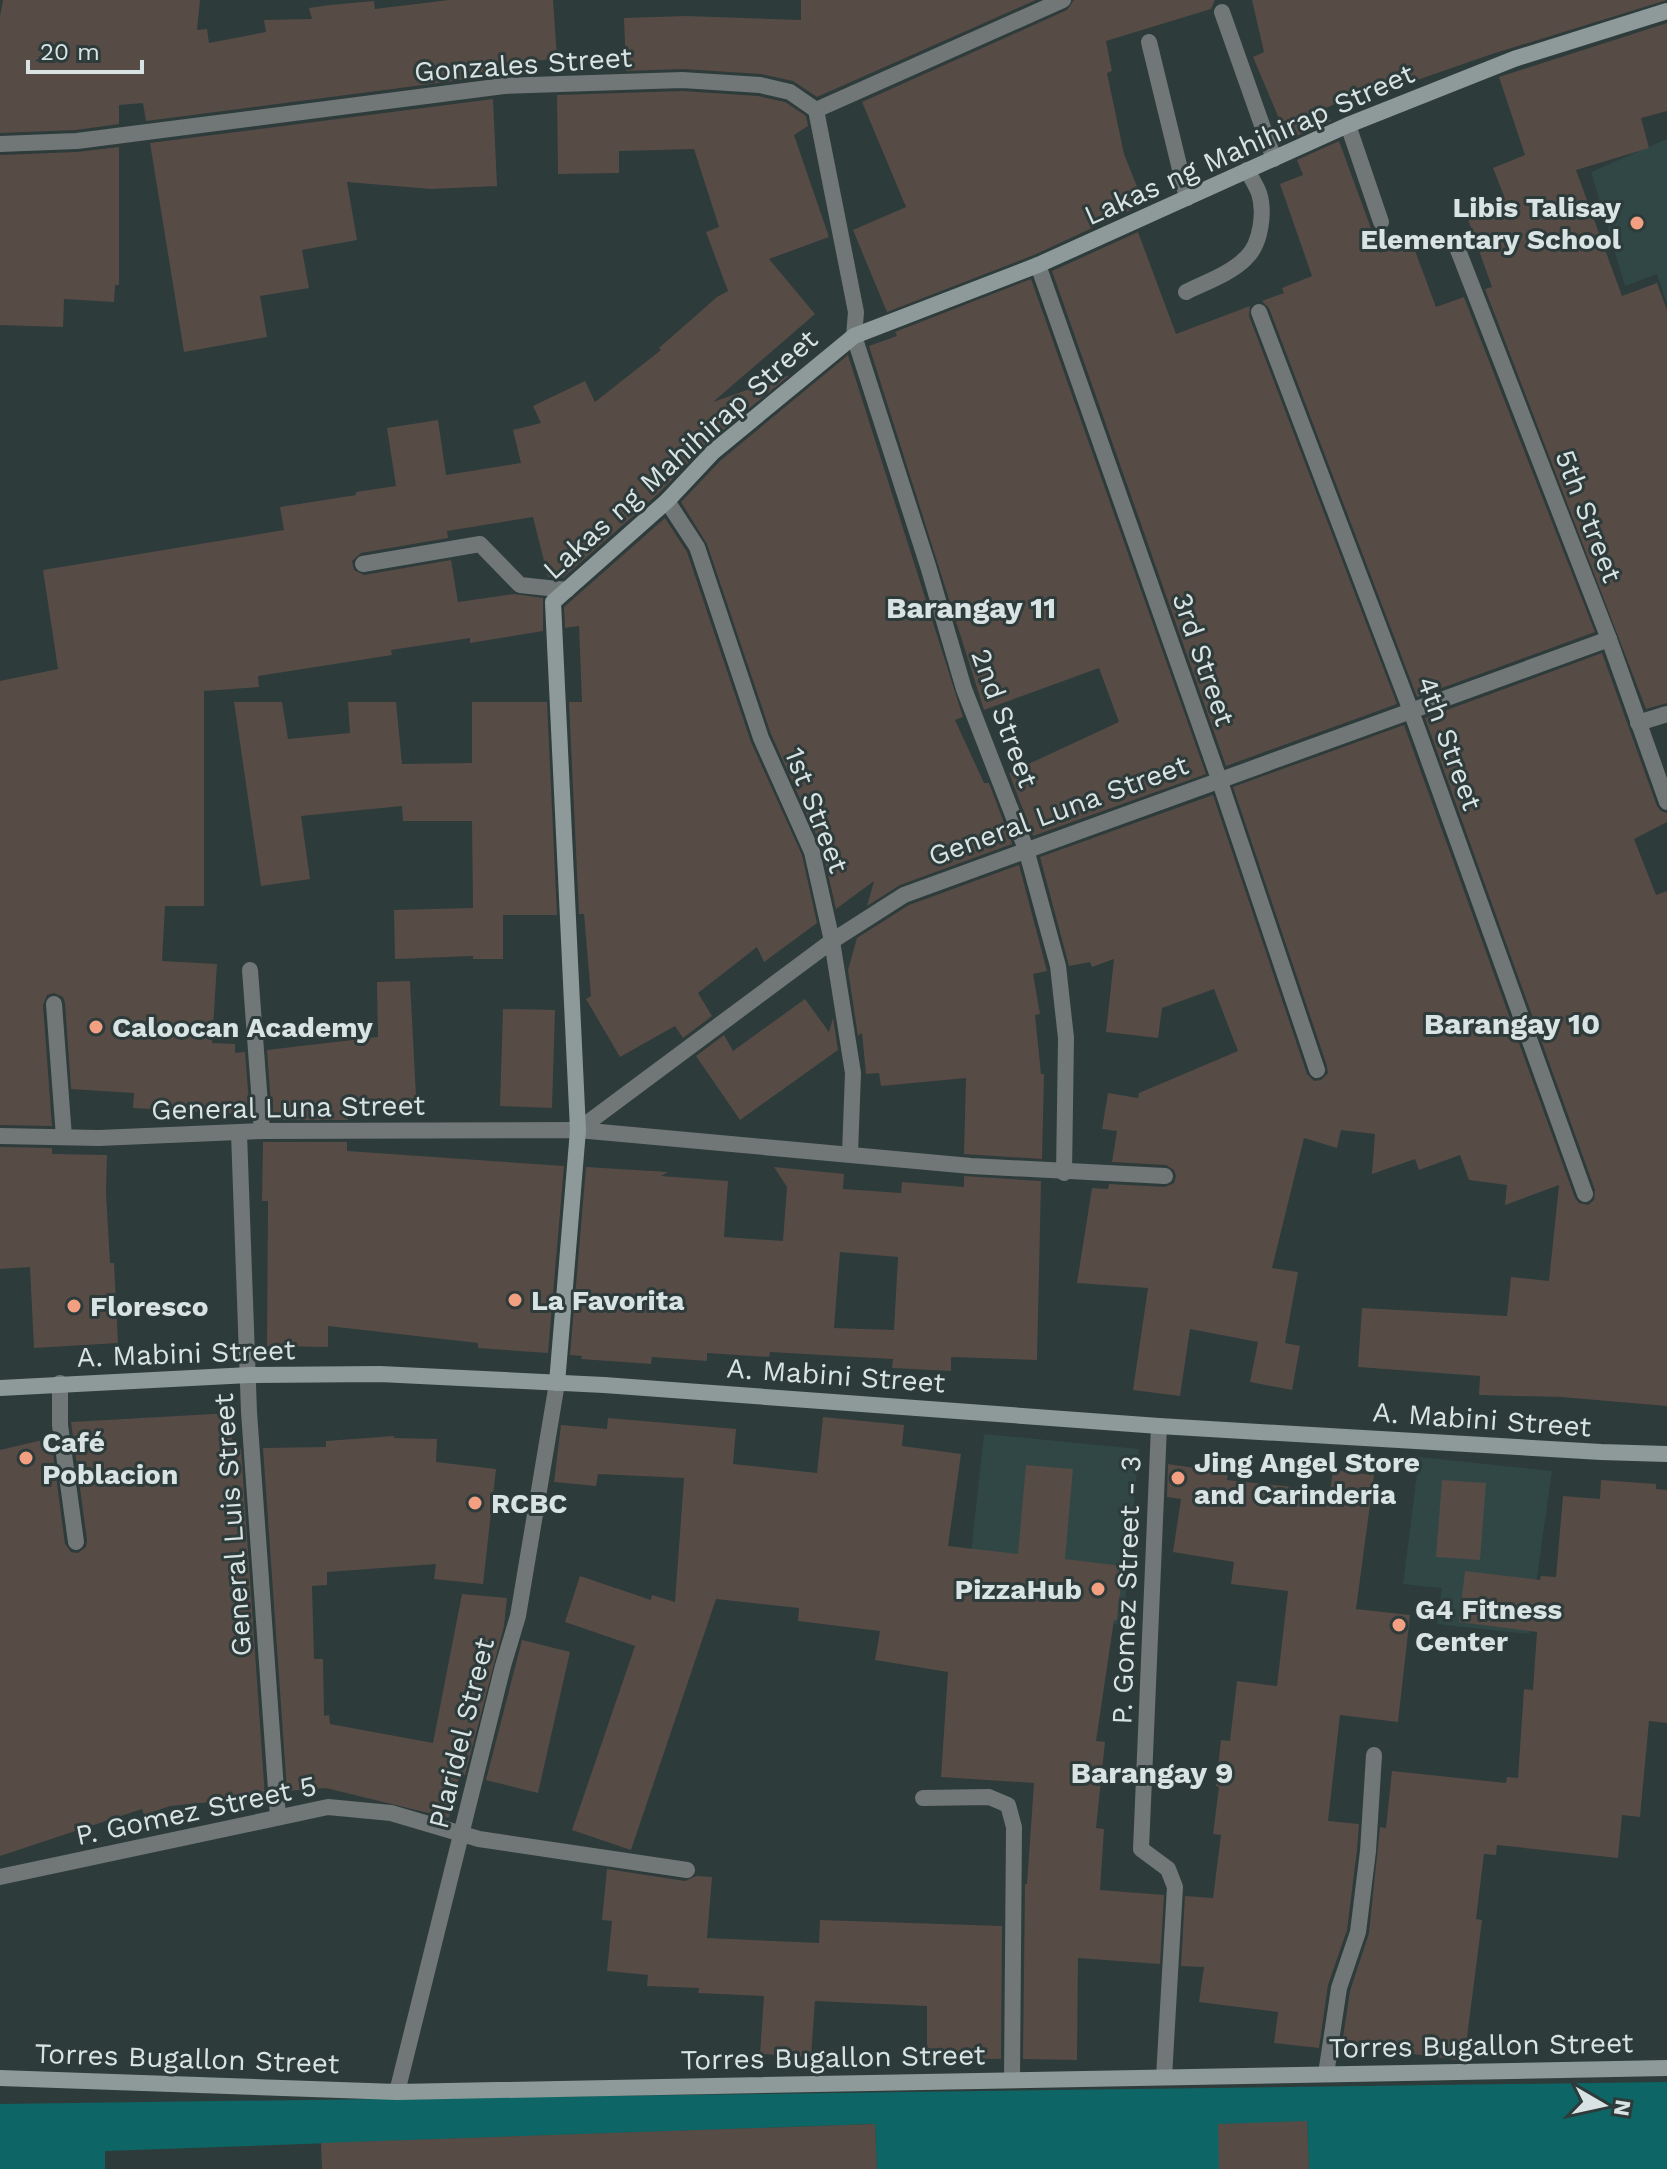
<svg xmlns="http://www.w3.org/2000/svg" width="1667" height="2169" font-family="'Work Sans',sans-serif">
<rect width="100%" height="100%" fill="#2d3b3b"/>
<g fill="#304746">
<path d="M1667,139v165l-10,-30 -32,12 -34,-114z"/>
<path d="M984,1434l155,15 -16,176 -158,-17z"/>
<path d="M1419,1457l133,14 -23,163 -92,-10 5,-36 -39,-4z"/>
</g>
<path fill="#0d6665" d="M1667,2082v87h-358l-2,-48 -88,48h-342l-2,-45 -770,27v18h-105v-65z"/>
<g fill="#574b46" fill-rule="evenodd">
<path d="M3,0h197l-3,30 10,-1 2,14 57,-11 -2,-12 48,-1 -3,-11 21,-3 44,-4 1,8 74,-9h104l4,59 -66,5 1,12 -346,45 -3,-18 -24,2v19l-43,6 -76,3v-117z"/>
<path d="M801,0h235l-219,97 -24,-16 -32,-7 -78,-5 -57,2 -2,-53 62,-2 115,4z"/>
<path d="M1074,0h141l-4,9 -105,32 6,30 -5,2 17,81 20,50 -110,51 -147,57 -34,-82 53,-23 -44,-105 205,-92z"/>
<path d="M1252,0h415l-175,54 -92,32 -4,-11 -70,33 5,13 -43,19 -35,-83 11,-5z"/>
<path d="M1667,23v88l-26,7 8,30 -73,22 46,126 35,-13 10,27v393l-21,6 -161,-420 7,-2 -27,-76 39,-15 -11,-28 32,-13 -26,-78z"/>
<path d="M682,91l76,5 27,6 21,14 2,10 -14,9 35,102 -60,22 46,55 -102,88 77,-27 -84,69 -47,49 -96,85 -15,-1 -15,-60 -86,14 1,7 -87,15 -9,8 2,9 10,5 87,-15 7,42 56,-8 29,4v33l-73,12v-5l-79,12 1,5 -134,21 1,11 -55,4v215h-39l-3,55 55,3 -5,79 23,1v9l10,-1 5,63 -117,-7 1,-15 -63,-4 -6,-86 -2,-6 -9,-4 -7,2 -4,10 9,121 -52,-1v-444l58,-12 -15,-99 241,-40 -4,-23 76,-12v-3l40,-6 -9,-58 51,-8 8,55 75,-12 -8,-33 28,-7 -8,-17 52,-25 10,21 66,-52 -2,-2 58,-51 11,-6 -22,-59 13,-5 -25,-78 -75,2v22l-61,1 -1,-79z"/>
<path d="M493,99l4,87 -66,3 -84,-7 10,58 -55,10 7,38 -49,8 7,41 -83,15 -34,-209z"/>
<path d="M1339,141l41,112 31,-13 25,67 28,-10 131,335 -178,65 -148,-389 -7,-7 22,-8 -2,-5 30,-12 -32,-92 23,-9 -6,-15z"/>
<path d="M119,147v138h-4l-1,17 -50,-3 -1,28 -63,-2v-170l77,-3z"/>
<path d="M1138,232l38,102 74,-28 -1,10 148,388 -171,62 -174,-495z"/>
<path d="M1031,279l175,495 -173,62 -24,-63 110,-51 -20,-54 -115,42 -115,-364 28,-10 -2,-4z"/>
<path d="M848,355l115,362 -8,3 29,63h5l23,61 -112,41 -33,21 7,-25 -38,28 -14,-61 -51,-114 -64,-190 -26,-42 40,-42z"/>
<path d="M665,518l22,34 64,190 51,113 15,68 -53,39 -7,-15 -59,46 14,23 -29,22 -8,-12 -55,31 -34,-58 5,-3 -7,-82h-5l-10,-212h13l-3,-76 -14,2 -1,-21z"/>
<path d="M1602,653l55,153 4,5 6,2v9l-33,17 22,56 11,-4v515l-106,-9 -82,-2 1,-19 -122,-9 4,-59 145,8 4,-39 38,4 10,-96 -54,20 2,-20 -38,-5 -9,-25 -41,15 -4,-11 -43,15 3,-40 -34,-4 -4,18 -33,-10 -32,130 26,4 -13,71 15,3 -8,44 -42,-8 8,-40 -68,-13 -10,67 -47,-6 15,-102 -71,-5 15,-95 16,1 1,-5 56,3 9,-4 2,-7 -2,-6 -8,-5 -54,-3 5,-31 -15,-2 6,-36 30,5 1,-5 99,-42 -24,-62 -52,19 -4,30 -52,-6 8,-73 -22,8 -2,-5 -21,4 -29,-109 173,-62 94,279 7,7 7,-1 7,-7 -1,-7 -94,-279 171,-62 171,473 4,5 9,2 6,-5 1,-10 -170,-472z"/>
<path d="M234,702h48l6,37 62,-6 -2,-31h48l6,62 70,-1v-61h75l10,213h-54v44h-30v-3l-78,3 -1,-49 79,-2 -1,-87h-69l-1,-15 -101,10 9,63 -49,7z"/>
<path d="M1019,865l28,106 -14,3 7,40 -5,1 6,59h3l-2,85 -78,-5 2,-76 -85,8 -2,-13 -13,1 -4,-41 -4,3 -10,-66 9,-32 52,-33z"/>
<path d="M410,981l6,115h-2v8l-65,-2 -1,18h-76l-5,-70 111,-13 -1,-55z"/>
<path d="M805,999l24,33 4,-14 5,32 -98,70 -44,-64 28,-21 9,16z"/>
<path d="M503,1009l52,1 -3,98 -52,-2z"/>
<path d="M263,1142h84v9l217,15 -16,187 -70,-5v-5l-150,-17v21l-61,-1 1,-145h-6z"/>
<path d="M0,1147l52,1v6l55,1 -1,38 4,70h4l4,80 -84,5 -4,-81 -30,2z"/>
<path d="M586,1167l82,5 -7,4 67,5 -4,56 59,4 4,-54 -13,-20 70,7 -1,15 58,4 1,-11 62,5v-11l77,5 -4,179 -86,-3v14l-59,-3 1,-9 -123,-7 -1,5 -62,-4v8l-55,-4 -1,7 -70,-5 1,-3 -12,-1zM840,1252l58,5 -4,73 -60,-2z"/>
<path d="M231,1413l1,36h9l24,348 -95,9 -26,9 -2,-6 -142,47v-406l51,-12 14,106 6,8 7,1 8,-6 1,-7 -16,-118z"/>
<path d="M823,1417l81,8 -2,21 59,8 -13,92 70,8 8,-89 47,4 -8,90 58,7 -6,54h-3l-18,121 9,1 -9,86 8,1 -4,61 64,5 -4,69 -82,-6 -1,102 -54,-1 2,-175h2l7,-101 -93,-6 7,-105 -73,-12 5,-29 -82,-10 1,-13 -83,-9 -85,251 -59,-20 63,-184 -70,-24 15,-46 71,24 1,-5 23,7 9,-124 -86,-4 -2,12 -42,-4 7,-57 46,4 1,-11 128,11 -3,35 84,9z"/>
<path d="M394,1436v2l43,1 -1,23 60,7 -13,115 -49,-5 2,-15 -109,8v13l-15,1 2,73h9l1,57 5,-1 1,9 103,19 29,-149 45,4 -3,28 -39,149 -5,-1 -11,44 -123,-30 -39,3 -24,-343 63,-1v-6z"/>
<path d="M1168,1464l60,9 -1,7 103,11 3,-21 41,5 -18,134 54,6 -12,107 -58,-7 -12,106 31,3 -2,26 -10,80 -19,55 -9,63 -45,-5 4,-31 -79,-10 5,-35 -23,-1 4,-70 28,2 8,-63 -8,-1 6,-47 -3,-1 5,-46 9,1 7,-60 40,5 11,-95 -57,-7 3,-22 -61,-10 8,-53 -14,-2z"/>
<path d="M1442,1480l44,3 -6,77 -44,-3z"/>
<path d="M1601,1480l55,4v5l11,1v233l-18,-2 -9,96 -18,-2 -4,43 -121,-13 -1,10 -12,-1 -8,65 6,1 -18,141 -122,-17 8,-53 19,-58 11,-106 6,1 6,-57 114,12 1,-6 11,1 6,-89 9,1 4,-58 -78,-10 6,-51 75,9 1,-4 15,1 7,-81 37,3z"/>
<path d="M522,1640l48,12 -32,141 -52,-13z"/>
<path d="M607,1869l78,12 11,-5 16,1 -5,61 112,5 1,-23 182,6 -1,133 -74,-1v-52l-112,-5 -4,56 -51,-3 4,-58 -66,-3 1,-5 -52,-2 1,-11 -41,-4 5,-50 -10,-1z"/>
<path d="M1307,2121l2,48h-90l-1,-45z"/>
<path d="M875,2124l2,45h-555l-1,-26z"/>
</g>
<g fill="none" stroke-linecap="round" stroke-linejoin="round">
<g stroke="#707776" stroke-width="16">
<path d="M1222,12l52,147"/>
<path d="M1149,42l38,156"/>
<path d="M1348,125l33,97"/>
<path d="M1186,292c20,-10 44,-18 60,-34 15,-14 19,-46 13,-65 -3,-8 -8,-15 -12,-23"/>
<path d="M363,564l117,-20 40,41 47,5"/>
<path d="M832,941l21,132 -3,81"/>
<path d="M54,1004l10,133"/>
<path d="M60,1383v42l16,117"/>
<path d="M1159,1426l-18,423 27,20 7,18 -11,190"/>
</g>
<g stroke="#707776" stroke-width="16">
<path d="M816,110l247,-110"/>
<path d="M0,144l77,-3 427,-55 178,-6 78,5 30,7 26,18 40,202 -2,24 74,230 36,123 62,160 32,117 8,72 -2,135"/>
<path d="M1458,250l151,389 58,163"/>
<path d="M1038,265l181,514 98,291"/>
<path d="M1259,312l152,399 174,483"/>
<path d="M667,501l30,46 64,191 51,114 20,89"/>
<path d="M1638,723l29,-9"/>
<path d="M250,970l12,161"/>
<path d="M578,1130l254,-189 72,-46 705,-256"/>
<path d="M239,1133l10,279 29,405"/>
<path d="M0,1136l99,2 163,-7 316,-1 393,36 194,10"/>
<path d="M923,1798l66,-1 19,8 6,22 -2,253"/>
<path d="M0,1877l328,-70 63,6 88,26 208,31"/>
<path d="M1326,2074l13,-86 19,-56 10,-81 6,-96"/>
<path d="M397,2092l106,-426 15,-50 39,-233"/>
</g>
<g stroke="#8e9999" stroke-width="16">
<path d="M557,1383l21,-253 -25,-528 114,-101 46,-49 141,-116 184,-71 310,-140 166,-66 153,-48"/>
<path d="M0,1388l249,-13 131,-1 224,11 555,41 442,26 66,2"/>
<path d="M0,2078l397,14 1270,-24"/>
</g>
</g>
<g fill="#f2a081" stroke="#2d3b3b" stroke-width="3">
<circle cx="1637" cy="223" r="8"/>
<circle cx="96" cy="1027" r="8"/>
<circle cx="515" cy="1300" r="8"/>
<circle cx="74" cy="1306" r="8"/>
<circle cx="26" cy="1458" r="8"/>
<circle cx="1178" cy="1478" r="8"/>
<circle cx="475" cy="1503" r="8"/>
<circle cx="1098" cy="1589" r="8"/>
<circle cx="1399" cy="1625" r="8"/>
</g>
<g text-anchor="middle" stroke-width="6" stroke-linejoin="round" paint-order="stroke">
<g font-size="28" fill="#dae3e3" stroke="#2d3b3b">
<text transform="translate(523 64) rotate(-4)" y="10">Gonzales Street</text>
<text transform="translate(1249 144) rotate(-24)" y="10">Lakas ng Mahihirap Street</text>
<text transform="translate(680 454) rotate(-42)" y="10">Lakas ng Mahihirap Street</text>
<text transform="translate(1589 516) rotate(69)" y="10">5th Street</text>
<text transform="translate(1204 659) rotate(71)" y="10">3rd Street</text>
<text transform="translate(1005 718) rotate(70)" y="10">2nd Street</text>
<text transform="translate(1450 743) rotate(70)" y="10">4th Street</text>
<text transform="translate(817 810) rotate(69)" y="10">1st Street</text>
<text transform="translate(1058 810) rotate(-20)" y="10">General Luna Street</text>
<text transform="translate(288 1107) rotate(-1)" y="10">General Luna Street</text>
<text transform="translate(186 1353) rotate(-2)" y="10">A. Mabini Street</text>
<text transform="translate(836 1375) rotate(4)" y="10">A. Mabini Street</text>
<text transform="translate(1482 1419) rotate(4)" y="10">A. Mabini Street</text>
<text transform="translate(232 1525) rotate(-94)" y="10">General Luis Street</text>
<text transform="translate(1126 1590) rotate(-88)" y="10">P. Gomez Street - 3</text>
<text transform="translate(461 1733) rotate(-76)" y="10">Plaridel Street</text>
<text transform="translate(196 1810) rotate(-12)" y="10">P. Gomez Street 5</text>
<text transform="translate(1481 2045) rotate(-1)" y="10">Torres Bugallon Street</text>
<text transform="translate(833 2057) rotate(-1)" y="10">Torres Bugallon Street</text>
<text transform="translate(187 2058) rotate(2)" y="10">Torres Bugallon Street</text>
</g>
<g font-size="28" font-weight="bold" fill="#dae3e3" stroke="#2d3b3b" text-anchor="start">
<text x="1621" y="217" text-anchor="end">Libis Talisay<tspan x="1621" dy="32">Elementary School</tspan></text>
<text x="112" y="1037">Caloocan Academy</text>
<text x="531" y="1310">La Favorita</text>
<text x="90" y="1316">Floresco</text>
<text x="42" y="1452">Café<tspan x="42" dy="32">Poblacion</tspan></text>
<text x="1194" y="1472">Jing Angel Store<tspan x="1194" dy="32">and Carinderia</tspan></text>
<text x="491" y="1513">RCBC</text>
<text x="1082" y="1599" text-anchor="end">PizzaHub</text>
<text x="1415" y="1619">G4 Fitness<tspan x="1415" dy="32">Center</tspan></text>
</g>
<g font-size="30" font-weight="bold" fill="#dae3e3" stroke="#2d3b3b">
<text x="971" y="618">Barangay 11</text>
<text x="1512" y="1034">Barangay 10</text>
<text x="1152" y="1783">Barangay 9</text>
</g>
</g>
<g transform="translate(1603 2105) rotate(99)" stroke="#2d3b3b" stroke-width="6" paint-order="stroke">
<path d="M0-6L14 30L0 20L-14 30Z" fill="#dae3e3"/>
<text y="-12" font-size="22" font-weight="bold" text-anchor="middle" fill="#dae3e3">N</text>
</g>
<path d="M28 60v12h114v-12" fill="none" stroke="#dae3e3" stroke-width="4"/>
<text x="40" y="60" font-size="24" fill="#dae3e3" stroke="#2d3b3b" stroke-width="6" paint-order="stroke">20 m</text>
</svg>
